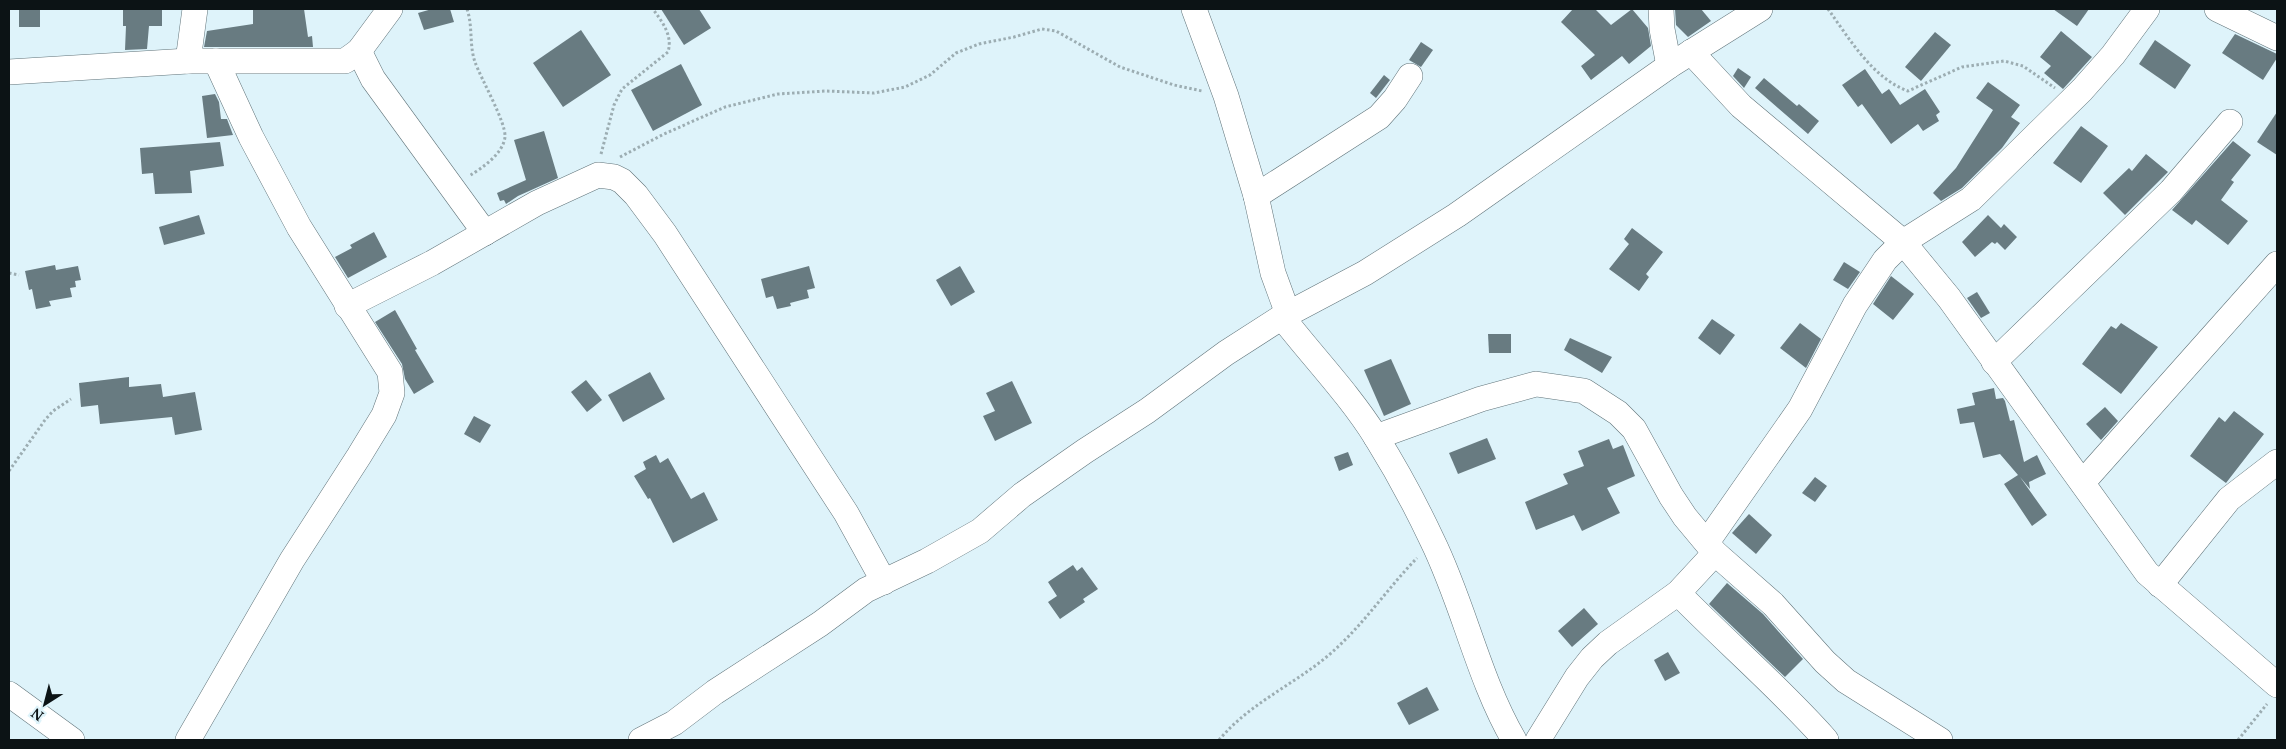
<svg xmlns="http://www.w3.org/2000/svg" width="2286" height="749" font-family="'Noto Serif',serif">
<rect width="100%" height="100%" fill="#def3fa"/>
<g fill="#687b81">
<rect x="19" y="9" width="21" height="18"/>
<path d="M123,9h39v17h-13l-2,23 -22,1 1,-24h-3z"/>
<path d="M253,9h51l4,28 4,-1 1,11h-109l3,-16 46,-7z"/>
<path d="M432,9h18l4,13 -30,8 -6,-17z"/>
<path d="M661,9h38l12,19 -27,17z"/>
<path d="M1573,9h22l16,16 21,-16 16,19 3,18 -22,18 -7,-8 -31,24 -10,-14 14,-11 -34,-33z"/>
<path d="M1675,9h26l10,12 -23,16 -12,-12z"/>
<path d="M2053,9h36l-12,17z"/>
<path d="M581,30l30,45 -48,32 -30,-44z"/>
<path d="M2061,31l31,26 -29,32 -19,-16 7,-7 -11,-9z"/>
<path d="M1935,32l16,13 -30,36 -16,-14z"/>
<path d="M2235,34l42,20v4l-14,22 -41,-27z"/>
<path d="M2155,40l36,25 -16,24 -36,-25z"/>
<path d="M1421,42l12,8 -12,17 -12,-7z"/>
<path d="M681,64l21,41 -49,26 -22,-41z"/>
<path d="M1738,68l13,9 -7,11 -11,-12z"/>
<path d="M1865,69l17,25 7,-5 11,16 25,-16 15,23 -4,3 3,6 -16,10 -5,-7 -27,20 -29,-40 -4,3 -16,-22z"/>
<path d="M1384,75l6,5 -14,18 -6,-5z"/>
<path d="M1764,78l33,28 2,-2 20,17 -11,13 -53,-46z"/>
<path d="M1988,82l32,23 -9,12 9,6 -18,25 -40,40 -21,13 -8,-8 23,-25 37,-58 -17,-12z"/>
<path d="M215,94l4,8 2,17h6l6,16 -26,3 -5,-42z"/>
<path d="M2277,112v43l-20,-13z"/>
<path d="M2081,126l27,20 -27,37 -28,-20z"/>
<path d="M544,131l14,47 -40,18 -12,8 -2,-4 -4,1 -3,-8 29,-13 -12,-40z"/>
<path d="M2233,141l18,14 -20,25 3,2 -13,18 27,21 -20,24 -32,-25 -4,5 -20,-15z"/>
<path d="M220,142l4,24 -34,5 2,22 -37,1 -2,-21 -11,1 -2,-26z"/>
<path d="M2146,154l22,18 -43,43 -22,-22 26,-25 3,3z"/>
<path d="M199,215l6,19 -41,11 -5,-18z"/>
<path d="M1988,215l13,13 3,-4 13,13 -12,13 -8,-8 -2,2 -3,-2 -17,15 -13,-15z"/>
<path d="M1632,228l31,24 -17,22 3,3 -10,14 -30,-22 20,-25 -5,-5z"/>
<path d="M374,232l13,25 -39,21 -13,-21 17,-9 -2,-3z"/>
<path d="M1844,262l16,10 -12,17 -15,-9z"/>
<path d="M55,265l1,5 22,-4 3,14 -6,1 1,6 -6,1 2,9 -23,4 2,5 -15,3 -4,-20 -3,1 -4,-19z"/>
<path d="M809,266l6,22 -8,2 2,8 -19,5 1,3 -14,3 -4,-13 -7,2 -5,-19z"/>
<path d="M960,266l15,26 -24,14 -15,-26z"/>
<path d="M1891,276l23,18 -21,26 -20,-16z"/>
<path d="M1977,292l13,21 -9,5 -14,-20z"/>
<path d="M395,310l22,39 -2,1 19,32 -20,12 -9,-15 -3,-15 -27,-42z"/>
<path d="M1712,319l23,16 -15,20 -22,-17z"/>
<path d="M1800,323l21,16 -15,29 -26,-20z"/>
<path d="M2121,323l37,24 -37,47 -39,-30 29,-38 5,3z"/>
<path d="M1488,334h23v19h-22z"/>
<path d="M1570,338l42,19 -10,16 -38,-23z"/>
<path d="M1391,359l20,45 -27,12 -20,-46z"/>
<path d="M650,372l15,27 -42,23 -15,-27z"/>
<path d="M129,377v10l32,-3 2,13 32,-5 7,38 -27,5 -3,-18 -72,7 -2,-19 -17,2 -2,-24z"/>
<path d="M586,380l16,20 -15,12 -16,-20z"/>
<path d="M1012,381l20,42 -37,18 -12,-25 12,-5 -9,-18z"/>
<path d="M1994,388l2,11 7,-1 2,3 5,20 4,-1 10,42 13,-7 9,19 -17,8 1,7 -10,-12 27,38 -15,11 -28,-42 14,-9 -18,-21 -17,4 -9,-36 -14,2 -3,-15 18,-4 -3,-12z"/>
<path d="M2105,407l13,14 -17,19 -15,-16z"/>
<path d="M2234,411l30,23 -38,49 -36,-27 29,-39 6,5z"/>
<path d="M474,416l17,9 -11,18 -16,-9z"/>
<path d="M1487,438l9,21 -38,15 -9,-21z"/>
<path d="M1609,439l4,10 10,-4 12,31 -28,12 13,25 -38,18 -8,-16 -38,15 -11,-28 43,-18 -5,-10 21,-8 -6,-15z"/>
<path d="M1348,452l5,13 -14,6 -5,-14z"/>
<path d="M656,455l4,8 8,-5 23,41 13,-7 14,28 -45,23 -23,-45 -2,1 -14,-23 12,-7 -3,-7z"/>
<path d="M1815,477l12,9 -12,16 -13,-9z"/>
<path d="M1749,514l23,21 -16,19 -24,-21z"/>
<path d="M1073,565l4,6 5,-4 16,22 -15,10 2,3 -25,17 -12,-17 9,-6 -9,-14z"/>
<path d="M1727,583l36,31 40,45 -18,18 -76,-73z"/>
<path d="M1584,608l14,16 -26,23 -14,-16z"/>
<path d="M1668,652l12,21 -15,8 -11,-21z"/>
<path d="M1427,687l12,23 -30,15 -12,-22z"/>
</g>
<g fill="none" stroke-linecap="round" stroke-linejoin="round">
<defs>
<g id="minor">
<path d="M1194,9l32,87 30,100 17,77 15,41"/>
<path d="M1661,9l1,20 7,37"/>
<path d="M2217,9l60,29"/>
<path d="M359,51l14,28 112,154"/>
<path d="M1691,52l50,54 162,136 46,56 198,275 130,112"/>
<path d="M188,61l7,-52"/>
<path d="M9,72l179,-11h157l14,-10 31,-42"/>
<path d="M1256,196l123,-79 16,-18 15,-23"/>
<path d="M347,306l85,-43 105,-60 61,-28 16,2 8,4 14,14 29,39 181,279 38,69"/>
<path d="M1282,317c31,40 67,77 94,120 20,32 40,69 56,103 32,65 46,138 82,200"/>
<path d="M1994,362l177,-171 59,-69"/>
<path d="M1376,437l105,-38 55,-15 48,7 34,22 16,16 37,67 14,21 30,36 58,51 52,58 21,19 94,59"/>
<path d="M2083,482l194,-218"/>
<path d="M1707,542l93,-133 55,-104 30,-45 18,-18 68,-43 111,-109 31,-35 34,-46"/>
<path d="M2160,585l69,-86 48,-37"/>
<path d="M1678,593c49,50 102,95 148,147"/>
<path d="M9,694l63,46"/>
<path d="M188,740l104,-180 67,-104 25,-41 8,-22 -2,-21 -91,-145 -48,-90 -35,-76"/>
<path d="M641,740l33,-17 41,-31 105,-68 46,-34 61,-29 53,-30 42,-36 63,-44 62,-40 79,-58 56,-36 83,-44 92,-58 212,-149 91,-57"/>
<path d="M1538,740l39,-63 15,-19 16,-15 70,-50 37,-40"/>
</g>
</defs>
<use href="#minor" stroke="#61747a" stroke-width="26"/>
<g stroke="#9cadb2" stroke-width="3" stroke-dasharray="2.5 2.5" stroke-linecap="butt">
<path d="M467,9c6,17 2,36 8,53 6,17 31,60 30,75 -2,17 -23,31 -36,39"/>
<path d="M1828,9c21,29 44,69 80,82l54,-24 42,-6 19,5 32,22"/>
<path d="M601,154l13,-49 8,-16 46,-37c5,-17 -6,-30 -15,-43"/>
<path d="M620,157l44,-23 61,-27 53,-13 48,-3 48,2 31,-6 25,-12 26,-22 23,-9 35,-7 28,-8 14,2 64,36 54,18 28,6"/>
<path d="M9,273l10,2"/>
<path d="M9,471l36,-51 8,-9 18,-12"/>
<path d="M1219,740c29,-35 70,-53 105,-81 36,-29 61,-68 93,-101"/>
<path d="M2238,740l29,-36"/>
</g>
<use href="#minor" stroke="#fff" stroke-width="25"/>
</g>
<rect width="2286" height="749" fill="none" stroke="#0c1315" stroke-width="20"/>
<g transform="translate(45 704) rotate(216)" stroke="#def3fa" stroke-width="4" paint-order="stroke">
<path d="M0-4L9 19L0 12L-9 19Z" fill="#0c1315"/>
<text y="-8" font-size="14" font-weight="bold" text-anchor="middle" fill="#0c1315">N</text>
</g>
</svg>
